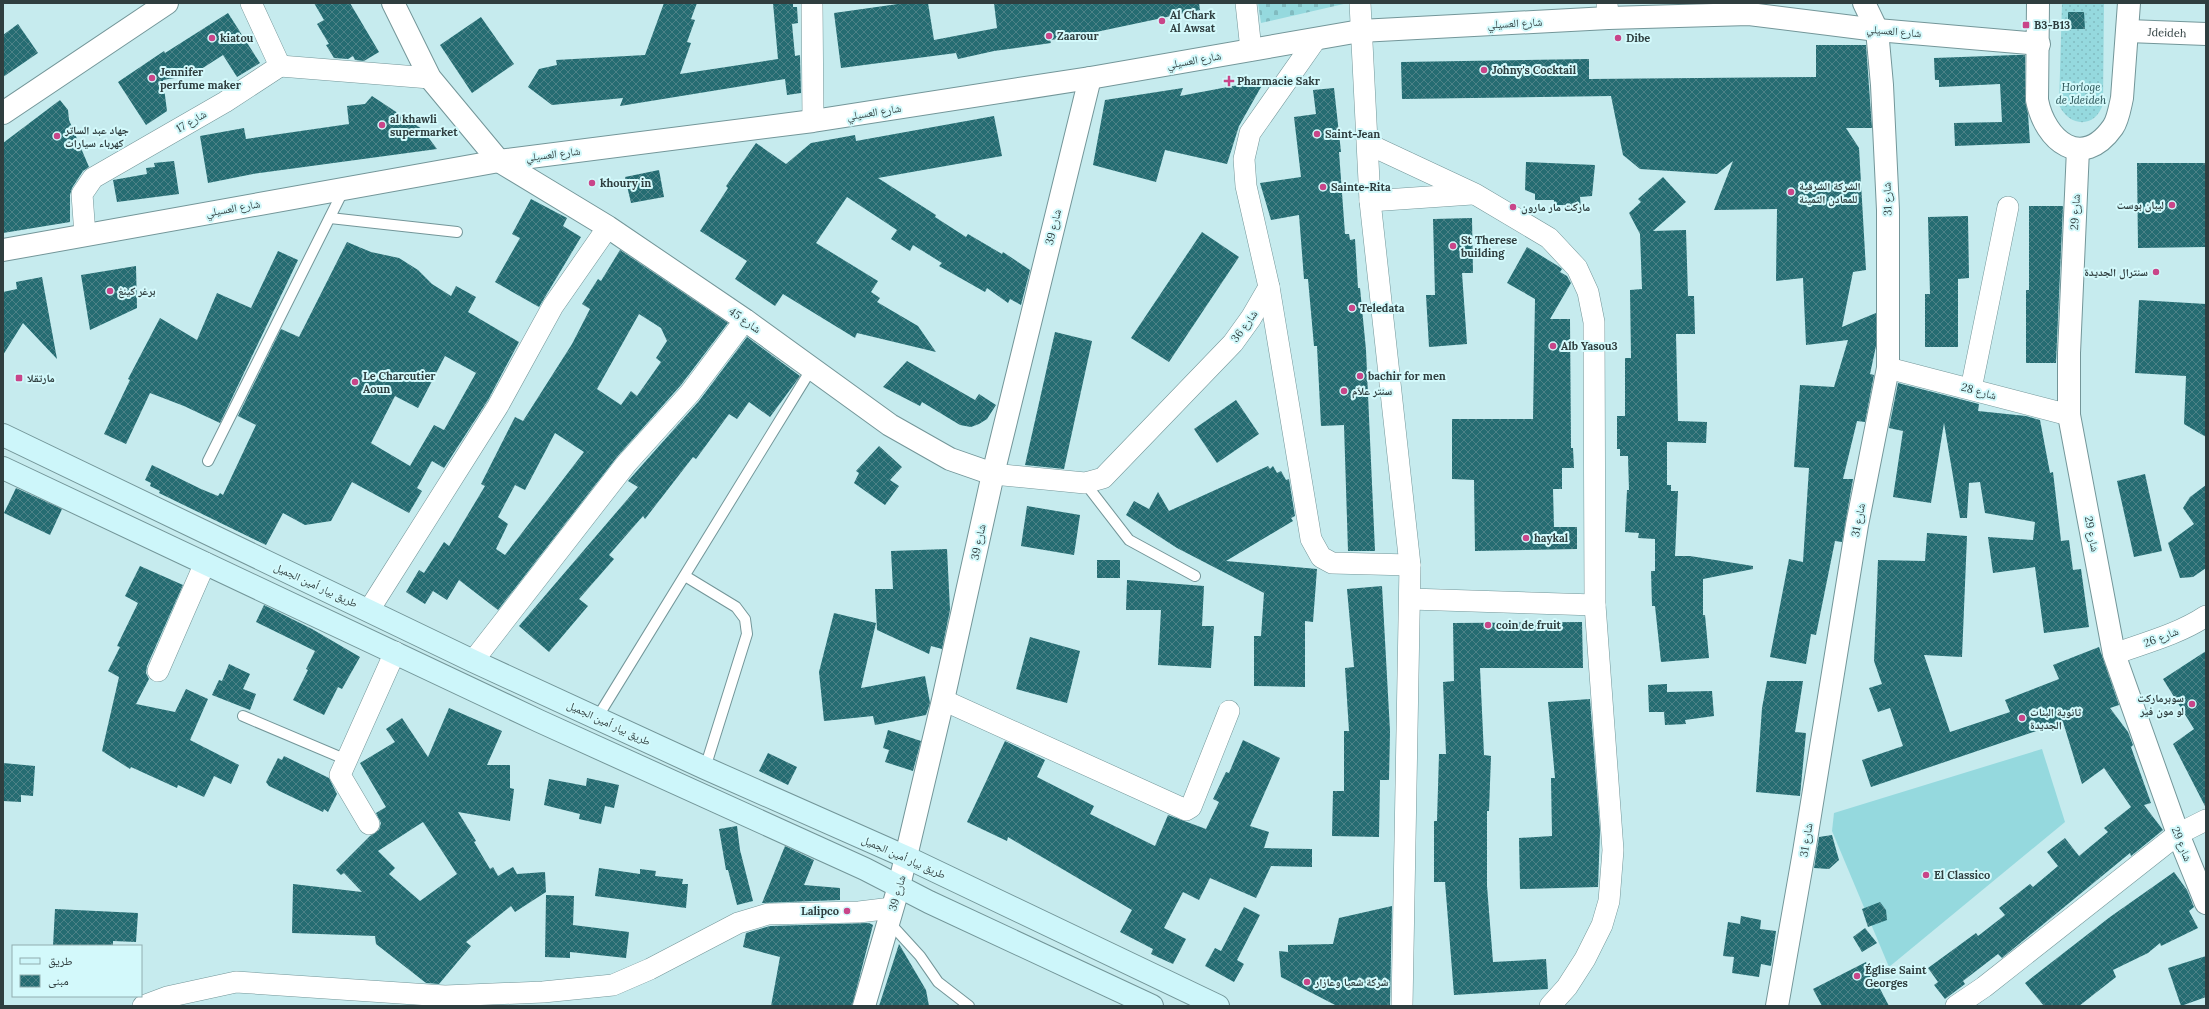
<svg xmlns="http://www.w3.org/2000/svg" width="2209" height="1009" font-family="Lora,'Noto Naskh Arabic',serif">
<defs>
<pattern id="cemetery-stones" width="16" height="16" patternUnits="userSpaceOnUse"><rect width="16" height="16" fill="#95d9de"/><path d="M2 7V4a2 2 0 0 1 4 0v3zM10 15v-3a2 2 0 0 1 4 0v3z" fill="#81bbc0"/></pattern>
<pattern id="garden-dots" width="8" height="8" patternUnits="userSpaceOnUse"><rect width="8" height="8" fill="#95d9de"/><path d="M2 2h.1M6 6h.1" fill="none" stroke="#81bbc0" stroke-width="1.8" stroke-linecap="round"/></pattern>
<pattern id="building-cross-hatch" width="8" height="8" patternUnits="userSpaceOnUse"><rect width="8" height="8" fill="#256c72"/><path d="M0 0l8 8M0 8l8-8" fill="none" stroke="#4c8287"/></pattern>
</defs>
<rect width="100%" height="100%" fill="#c6ebee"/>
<path fill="#95d9de" d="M2042,749l23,73 -176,145 -57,-136 2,-18z"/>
<path fill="url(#cemetery-stones)" d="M1258,3h90l-87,20z"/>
<path fill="url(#garden-dots)" d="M2062,3h42l-1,101c-8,25 -34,23 -44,1z"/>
<g fill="url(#building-cross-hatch)" fill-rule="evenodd">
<path d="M314,3h36l29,49 -15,9 -9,-1 -2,-4 -5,3 -14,-1 -8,-13 3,-1 -12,-20 7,-4z"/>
<path d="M664,3h33l-6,16 4,1 -8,22 4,1 -11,31 98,-15 -5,-56h20v4h4l1,16 -6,1 3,32 5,-1 1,38 -14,2 -2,-16 -165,27 3,-8 -71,7 -24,-18 11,-18 18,-4 -1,-5 89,-5z"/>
<path d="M905,3h23l6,37 63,-12 -3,-25h205l1,7 -104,22v2l-46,6 1,3 -57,8 -36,8 -2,-6 -115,15 -7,-55z"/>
<path d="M2068,12h16l1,17h-17z"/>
<path d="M228,13l32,50 -23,14 -14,-22 -31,20 -29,5 4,31 -21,14 -28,-43 46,-31 1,2z"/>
<path d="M481,17l33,47 -42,29 -32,-48z"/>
<path d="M18,24l20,29 -35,24v-42z"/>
<path d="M1816,45h50l6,83h-26l13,20 7,122 -13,2 -11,55 34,-14v33l-6,28 4,1 -9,47 -8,-1 -14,58h10l-11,63 -7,-1 -19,94 -5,-1 -5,30 -36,-7 19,-98 14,3 6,-94 -15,-1 6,-82 34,2 14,-47 -42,5 -3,-67 -27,3 1,-72 -63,1 19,-49 -16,13 -77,-5 -17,-14 -12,-59 -209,3 -1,-37 188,-3v20l227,-2z"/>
<path d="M2016,55h9v45l3,14 2,29 -75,3 -1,-23 48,-1 -2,-38 -61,3v-7h-4l-1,-22z"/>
<path d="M1265,80l-26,46 -12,38 -62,-14 -9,32 -63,-17 12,-65 78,-12 -3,8z"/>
<path d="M1334,88l7,64h-2l6,82h4l1,6 5,-1 3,49h2l6,62 9,201h-27l-4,-126 -23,1 -4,-80h-3l-6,-67h-4l-5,-64 -28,5 -11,-37 41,-6 -7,-60 22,-3 -3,-24z"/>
<path d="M372,96l50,33 15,20 -184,25 -45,9 -8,-47 44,-8 2,11 103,-15 -2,-18 18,-2z"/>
<path d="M60,100l8,10 1,10 20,47 -6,4 -11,17 -2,7v27l-67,11v-90z"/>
<path d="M994,116l8,40 -124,22 58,37 -1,2 31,20 2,-3 34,20 1,-2 27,18 -9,35 -11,-6 -2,4 -21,-15 -2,4 -46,-26 3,-3 -29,-18 -3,6 -19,-12 6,-9 -50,-33 -31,46 62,38 -7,11 9,6 -3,4 41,24 18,26 -79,-19 -2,5 -72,-44 -8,12 -40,-27 12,-18 -47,-30 28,-43 -2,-2 30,-43 30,21 25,-21 44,-8 1,6z"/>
<path d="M174,161l5,33 -62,8 -4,-22 34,-6 -1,-6 9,-1 -1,-4z"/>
<path d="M1526,162l69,3 -3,31 -12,1 1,12h-14l-2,-4h-11v-5h-19v-6l-10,-4z"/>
<path d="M2137,163h69v84l-68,1z"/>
<path d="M659,170l5,27 -33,6 -6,-26z"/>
<path d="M1663,177l23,25 -33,29 33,-1 2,66h6l1,38h-19l2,87 29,1 -1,21 -39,-1v43h4v6h7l-3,65h15l63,10v3l-50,10v36h2l4,43 -48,4 -6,-56h-3l-1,-35h4v-32l-17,-1 1,-5 -14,-1 2,-42h2l-1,-34h-8v-7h-3v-33h8v-58h6l-1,-68 12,-1 -2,-55 -11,-21 12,-11 -3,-3z"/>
<path d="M531,199l36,19 -4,8 18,11 -42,70 -44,-25 25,-44 -8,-4z"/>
<path d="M2029,206h34l-7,157h-30v-73h3z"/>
<path d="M1968,216l1,62 -11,1v68h-33v-53h5l-2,-77z"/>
<path d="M1472,218l1,55h-11l5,71 -38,3 -3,-52h9l-2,-76z"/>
<path d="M1202,232l37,25 -70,105 -38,-24z"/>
<path d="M347,242l24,10 28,6 19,12 14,14 19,12 5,-10 20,11 -8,15 51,30 -31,58 -44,68 -12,-7 -15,27 5,3 -13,22 -57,-31 -21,39 -26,4 -22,-12 -17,32 -107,-52 1,-2 -10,-5 1,-3 -6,-3 7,-15 49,24 17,7 2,-3 3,2 33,-70 -18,-9 43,-87 18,8zM445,356l31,17 -32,57 -10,-5 -24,41 -39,-23 24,-47 23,12z"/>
<path d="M1527,247l31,19 4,3 -2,3 7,4 4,7 -21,36h20l1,129h2l1,20h-12v21h-9l1,38h23v22l-102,2 -1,-71 -22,-1v-60h81l2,-120 -28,-16z"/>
<path d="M620,250l108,73 -47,62 -64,72 -119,153 -39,-30 -12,20 -14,-9 -8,13 -19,-12 13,-22 5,3 20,-31 5,4 36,-60 -4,-2 34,-67 8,4 49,-77 18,-35 -8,-5 16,-25 3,2zM639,314l22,14 6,13 -11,17 5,4 -24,34 -6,-5 -10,14 -24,-16zM555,433l29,19 -79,103 -9,-6 12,-25 -10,-7 17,-32 10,5z"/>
<path d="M278,251l20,9 -78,163 -36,-17 -34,-13 -24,51 -22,-10 26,-54 -2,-1 32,-61 37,22 20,-47 34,15z"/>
<path d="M136,266l1,42 -47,22 -9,-55z"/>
<path d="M42,277l15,82 -34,-36 -20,32v-63l14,-3 -1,-7z"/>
<path d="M2139,300l67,4v133l-22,-13 2,-48 -51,-3z"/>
<path d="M1055,332l37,9 -28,128 -39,-4z"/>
<path d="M747,337l53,39 -2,3 -28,38 -21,-15 -12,17 -8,-5 -33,45 -3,-2 -48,62 -2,-3 -34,39 5,4 -35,40 9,7 -39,46 -30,-26 119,-139 -10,-6 71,-80z"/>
<path d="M907,361l68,39 4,-6 17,11 -9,14 -8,5 -8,3 -11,-2 -38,-23 -2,4 -37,-19z"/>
<path d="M1898,383l81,21 -1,7 48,5 14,4 10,53 3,-1 8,69 8,-1 4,30 8,-1 8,58 -45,6 -9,-66 -42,6 -5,-36 45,3 2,-18 -50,-9 -5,-31 -11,1 -2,35h-7l-16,-95 -13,80 -38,-6 10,-66 -14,-3z"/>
<path d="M1236,400l23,34 -42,29 -23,-34z"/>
<path d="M879,446l23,21 -12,13 9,6 -14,19 -31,-22 5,-10 -3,-2z"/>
<path d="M1268,466l2,3 3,-3 4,7 4,-2 5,9 3,-1 6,37 -4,2 2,3 -67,40 91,8 -4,53 -8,-1v66l-51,-1v-50h7l3,-43 -87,-45 -51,-33 8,-14 15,8 9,-17 11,19z"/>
<path d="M2145,474l17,77 -28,6 -17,-76z"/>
<path d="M2206,485v83l-13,9 -13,1 -12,-35 26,-19 -11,-16 7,-11z"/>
<path d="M16,488l46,21 -12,26 -46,-22z"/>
<path d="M1027,506l53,9 -6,40 -53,-9z"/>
<path d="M1927,533l40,3 -5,121 -38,-2 26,77 60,-20 -5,-12 54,-21 -6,-14 46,-18 20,58 -9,3 18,24 5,13 -2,2 20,56 -7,2 19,25 -32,26 -1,-3 -128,105 -4,-4 -35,27 2,3 -20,15 -11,-14 4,-3 -10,-14 48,-35 2,3 27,-21 -6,-7 31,-24 3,3 25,-21 -11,-14 18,-14 14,18 29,-24 -4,-4 27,-21 -27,-39 -22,16 -19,-62 -192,65 -9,-27 41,-14 -13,-38 -12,4 -9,-24 13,-4 -8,-23 4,-101 47,1z"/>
<path d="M947,549l3,61 -8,39 -11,-3 -2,8 -52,-24 -2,-41h18l-2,-38z"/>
<rect x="1097" y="560" width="23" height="18"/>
<path d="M140,566l43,19 -36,81 -1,7 3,6 -13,25 39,8 11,-23 22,10 -18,41 49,25 -8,19 -17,-8 -10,21 -26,-12 -1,3 -46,-21 -1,2 -28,-18 17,-74 -11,-6 12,-24 -3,-1 21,-43 -13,-7z"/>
<path d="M1127,580l77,6 -2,40h12l-3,42 -53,-3 3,-55h-35z"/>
<path d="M1382,586l8,145 -1,49h-9l-1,57 -47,-1 1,-45h11v-60h5l-4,-63 9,-1 -7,-78z"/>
<path d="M264,605l48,24 48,28 -18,32 -4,-2 -14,28 -31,-15 15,-30 -2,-1 9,-18 -59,-29z"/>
<path d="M834,613l42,10 -15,65 64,-12 5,27 -4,12 -51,10 -2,-9 -49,5 -5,-49z"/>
<path d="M1582,622l1,46h-103l4,87 7,1 -2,55h-2v75l6,76 53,-3 2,30 -94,6 -9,-113h-11v-61h3l2,-67h7l-3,-72 11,-1 -1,-58z"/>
<path d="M1030,637l50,14 -13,52 -51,-14z"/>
<path d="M2206,651v157l-33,-64 21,-15 -31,-50z"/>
<path d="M229,664l21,10 -7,15 13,5 -6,16 -38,-15 7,-15 3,1z"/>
<path d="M1767,681h36l-8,51 11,1 -6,63 -44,-4 6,-84z"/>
<path d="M1667,684v8l45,-1 2,25 -29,4 1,4 -21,1 -1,-13h-15l-1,-27z"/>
<path d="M1590,699l10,132 -2,56 -78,2 -1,-51 33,-2 -1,-58h4l-7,-76z"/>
<path d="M449,708l53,23 -15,34h23v23l4,1 -4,32 -52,-9 18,29 -2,1 16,27 3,-2 5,9 15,-9 4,7 28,-2 1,20 -31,20 -4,-6 -45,36 5,4 -32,38 -13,-1 -50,-39 -1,-8 -83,-3 1,-49 69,8 -18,-19 -3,2 -5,-5 34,-34 9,-6 2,-7 -5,-10 10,-6 -26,-44 35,-21 -9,-13 16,-11 26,39zM423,822l34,52 -37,27 -31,-27 6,-6 -17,-17z"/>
<path d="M888,730l33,11 -8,30 -28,-9 4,-12 -6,-2z"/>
<path d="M1243,740l37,18 -30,68 19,6 -5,16 48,1v18l-41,-1 -15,32 -46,-20 -11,22 -16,-8 -19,36 22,11 -13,25 -22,-10 2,-5 -33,-17 12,-22 -124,-73 -1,4 -40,-19 38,-81 40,19 -8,17 57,29 -4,8 65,32 13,-31 38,14 13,-27 -6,-3 13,-27 3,1z"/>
<path d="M768,753l29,14 -9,18 -29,-14z"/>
<path d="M284,756l45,22 8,16 -9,18 -4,-3 -1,3 -54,-26 -3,-4 12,-24 4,2z"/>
<path d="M3,763l32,3 -2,30 -12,-1v7l-18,-1z"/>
<path d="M587,778l32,7 -5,23 -9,-2 -4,18 -22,-5 1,-5 -36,-9 5,-26 37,7z"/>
<path d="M737,826l3,24 13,51 -16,4 -9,-35h-2l-7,-41z"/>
<path d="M1832,835l7,25 -10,9 -15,-1 5,-31z"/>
<path d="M785,846l29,14 -10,25 36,3v12l-78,3z"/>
<path d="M599,868l41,6v-5l16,2 -1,5 28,3 -1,5h6l-2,24 -91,-12z"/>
<path d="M2174,872l13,18 7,17 -5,4 9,17 -37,18 -1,-3 -12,10 -35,17 3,7 -37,29h-35l-19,-23 85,-66z"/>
<path d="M546,895l28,1 -1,29 56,7 -3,26 -56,-6v6l-25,-1z"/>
<path d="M1880,902l6,8 1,10 -19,7 -6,-18z"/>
<path d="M1392,906l-2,100h-53l-56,-29 -2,-26 9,1v-7l45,-1 6,-26z"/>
<path d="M1244,907l16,8 -23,45 7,4 -10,18 -29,-16 10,-18 6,3z"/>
<path d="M55,909l83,4 -2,29 -23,-1v5h-60z"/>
<path d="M1741,916l20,4 -1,9 16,2 -5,35 -10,-2 -2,13 -27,-4 2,-16 -11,-1 5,-34 12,2z"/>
<path d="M869,923l4,2 -21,81h-81l9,-49 -37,-10 3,-14 24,-7z"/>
<path d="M1865,928l12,15 -15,9 -9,-15z"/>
<path d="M899,944l27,46 3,16h-50z"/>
<path d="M2206,956v41l-25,9 -13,-38z"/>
<path d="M1866,962l23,44h-67l-9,-17z"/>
</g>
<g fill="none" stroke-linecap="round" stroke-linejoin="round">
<defs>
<g id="service">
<path d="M330,218l127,14"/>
<path d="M208,461l136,-272"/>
<path d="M1085,483l44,57 66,36"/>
<path d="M685,576l51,31 9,12 2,15 -42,134"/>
<path d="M243,716l104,44"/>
<path d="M597,718l215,-350"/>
<path d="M889,922l31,34 18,26 31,24"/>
</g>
<g id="minor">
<path d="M812,3l1,118"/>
<path d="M1246,3l5,47"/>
<path d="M1360,3l10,198 40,364 -8,441"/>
<path d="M1607,3l1,15"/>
<path d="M1316,39l-66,94 -6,26 2,27 23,101 42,252 10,18 11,6 78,2"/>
<path d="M280,66l150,12"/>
<path d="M1368,144l107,50 74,44 28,30 11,24 6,30 1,283 18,245 -4,51 -7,24 -17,34 -18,28 -17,19"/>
<path d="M1370,201l102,-7"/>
<path d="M85,235l-3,-41 11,-16 132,-76 55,-36 -29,-63"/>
<path d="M1888,368l181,47"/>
<path d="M1971,389l37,-182"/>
<path d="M993,474l92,9 18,-5 130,-135 18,-25 18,-31"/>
<path d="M1410,599l185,6"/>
<path d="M369,610l129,-204 55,-100 55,-79"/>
<path d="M2114,654c31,-11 65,-20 92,-38"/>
<path d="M473,661l153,-197 64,-71 55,-73"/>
<path d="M158,671l47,-108"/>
<path d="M943,700l243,110 5,-3 38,-96"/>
<path d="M369,824l-29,-49 55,-123"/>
<path d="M143,1006l24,-9 69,-15 209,14 98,-4 70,-7 37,-16 88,-46 30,-9 91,-2 33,-4"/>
<path d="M1956,1006l28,-19 194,-153 28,-14"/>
</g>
<g id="tertiary">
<path d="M393,3l37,75 69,83 109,66 137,93 145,105 60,34 43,15"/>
<path d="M2038,3l-1,97c8,41 45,71 76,27 5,-7 7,-20 9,-29l7,-95"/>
<path id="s1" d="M2128,31l78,3"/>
<path d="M3,113l164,-110"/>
<path d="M2078,149l-9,204v62l45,239 64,180 28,69"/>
<path d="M3,250l496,-89 314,-40 277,-43 270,-47 248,-13 141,-4 128,16 162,14"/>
<path d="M864,1006l35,-120 44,-186 50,-226 97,-396"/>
<path d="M1777,1006l27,-154 53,-327 31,-157v-158l-6,-125 -5,-55 -13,-27"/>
</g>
<g id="secondary">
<path d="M3,435l470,226 232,107 201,89 312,149"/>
<path d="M3,468l536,253 326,148 64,33 223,104"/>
</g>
</defs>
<use href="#service" stroke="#739699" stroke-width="12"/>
<use href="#minor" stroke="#739699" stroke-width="22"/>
<use href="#tertiary" stroke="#739699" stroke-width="24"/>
<use href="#secondary" stroke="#739699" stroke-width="24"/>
<use href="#service" stroke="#fff" stroke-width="10"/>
<use href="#minor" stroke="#fff" stroke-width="21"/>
<use href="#tertiary" stroke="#fff" stroke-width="22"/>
<use href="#secondary" stroke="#cdf6fa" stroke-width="22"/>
</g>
<g fill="#c94589" stroke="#d3f9fb" stroke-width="1.5">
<circle cx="1162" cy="21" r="4"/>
<rect x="2022" y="21" width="8" height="8" rx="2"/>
<circle cx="1049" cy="36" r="4"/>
<circle cx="212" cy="38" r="4"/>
<circle cx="1618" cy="38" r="4"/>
<circle cx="1484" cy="70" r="4"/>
<circle cx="152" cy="78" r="4"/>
<path d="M1227 75h4v4h4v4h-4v4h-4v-4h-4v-4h4z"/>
<circle cx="382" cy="125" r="4"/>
<circle cx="1317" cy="134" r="4"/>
<circle cx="57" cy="136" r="4"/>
<circle cx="592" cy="183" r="4"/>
<circle cx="1323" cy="187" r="4"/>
<circle cx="1791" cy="192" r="4"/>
<circle cx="2172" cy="205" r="4"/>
<circle cx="1513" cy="207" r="4"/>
<circle cx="1453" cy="246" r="4"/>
<circle cx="2156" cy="272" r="4"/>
<circle cx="110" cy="291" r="4"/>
<circle cx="1352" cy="308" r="4"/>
<circle cx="1553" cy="346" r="4"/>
<circle cx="1360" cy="376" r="4"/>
<rect x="15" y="374" width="8" height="8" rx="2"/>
<circle cx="355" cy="382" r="4"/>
<circle cx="1344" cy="391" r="4"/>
<circle cx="1526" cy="538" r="4"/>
<circle cx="1488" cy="625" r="4"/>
<circle cx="2192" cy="704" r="4"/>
<circle cx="2022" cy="718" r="4"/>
<circle cx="1926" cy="875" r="4"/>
<circle cx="847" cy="911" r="4"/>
<circle cx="1857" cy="976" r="4"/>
<circle cx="1307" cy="982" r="4"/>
</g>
<g text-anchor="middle" stroke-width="4" stroke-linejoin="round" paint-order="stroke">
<g font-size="11" font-weight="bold" fill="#2f3e3f" stroke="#d3f9fb" text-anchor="start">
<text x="1170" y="19">Al Chark<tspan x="1170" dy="13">Al Awsat</tspan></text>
<text x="2034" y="29">B3-B13</text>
<text x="1057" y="40">Zaarour</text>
<text x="220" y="42">kiatou</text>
<text x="1626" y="42">Dibe</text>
<text x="1492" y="74">Johny's Cocktail</text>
<text x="160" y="76">Jennifer<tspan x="160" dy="13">perfume maker</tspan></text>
<text x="1237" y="85">Pharmacie Sakr</text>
<text x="390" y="123">al khawli<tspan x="390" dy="13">supermarket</tspan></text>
<text x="65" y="134">جهاد عبد الساتر<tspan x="65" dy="13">كهرباء سيارات</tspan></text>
<text x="1325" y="138">Saint-Jean</text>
<text x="600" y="187">khoury in</text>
<text x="1799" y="190">الشركة الشرقية<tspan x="1799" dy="13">للمعادن الثمينة</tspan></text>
<text x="1331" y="191">Sainte-Rita</text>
<text x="2164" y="209" text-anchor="end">ليبان بوست</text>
<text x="1521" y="211">ماركت مار مارون</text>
<text x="1461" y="244">St Therese<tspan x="1461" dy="13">building</tspan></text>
<text x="2148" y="276" text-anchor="end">سنترال الجديدة</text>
<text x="118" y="295">برغر كينغ</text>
<text x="1360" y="312">Teledata</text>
<text x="1561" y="350">Alb Yasou3</text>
<text x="363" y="380">Le Charcutier<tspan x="363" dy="13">Aoun</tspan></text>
<text x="1368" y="380">bachir for men</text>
<text x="27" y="382">مارتقلا</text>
<text x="1352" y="395">سنتر علاّم</text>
<text x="1534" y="542">haykal</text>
<text x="1496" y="629">coin de fruit</text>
<text x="2184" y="702" text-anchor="end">سوبرماركت<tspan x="2184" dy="13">لو مون فير</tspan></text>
<text x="2030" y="716">ثانوية البنات<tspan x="2030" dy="13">الجديدة</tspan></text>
<text x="1934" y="879">El Classico</text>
<text x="839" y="915" text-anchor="end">Lalipco</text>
<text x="1865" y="974">Église Saint<tspan x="1865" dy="13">Georges</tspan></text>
<text x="1315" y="986">شركة شعيا وعازار</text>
</g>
<g font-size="11" fill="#2f3e3f" stroke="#d3f9fb">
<text transform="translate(1515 23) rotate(-3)" y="4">شارع العسيلي</text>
<text transform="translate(1894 31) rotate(5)" y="4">شارع العسيلي</text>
<text dy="4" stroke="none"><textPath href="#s1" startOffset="39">Jdeideh</textPath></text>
<text transform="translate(1194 60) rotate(-10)" y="4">شارع العسيلي</text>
<text transform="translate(874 112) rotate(-9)" y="4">شارع العسيلي</text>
<text transform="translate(191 121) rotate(-30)" y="4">شارع 17</text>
<text transform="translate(553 154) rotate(-7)" y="4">شارع العسيلي</text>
<text transform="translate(1887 199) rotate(-92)" y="4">شارع 31</text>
<text transform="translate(233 208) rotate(-10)" y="4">شارع العسيلي</text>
<text transform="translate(2075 212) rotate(-87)" y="4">شارع 29</text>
<text transform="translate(1053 227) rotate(-76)" y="4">شارع 39</text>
<text transform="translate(745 320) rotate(35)" y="4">شارع 45</text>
<text transform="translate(1244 326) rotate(-54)" y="4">شارع 36</text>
<text transform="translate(1979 391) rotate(15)" y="4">شارع 28</text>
<text transform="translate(1858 520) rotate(-79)" y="4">شارع 31</text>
<text transform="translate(2092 534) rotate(79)" y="4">شارع 29</text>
<text transform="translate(978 542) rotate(-78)" y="4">شارع 39</text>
<text transform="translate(316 585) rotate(25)" y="4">طريق بيار أمين الجميل</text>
<text transform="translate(2161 637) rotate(-21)" y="4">شارع 26</text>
<text transform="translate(609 723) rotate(25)" y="4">طريق بيار أمين الجميل</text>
<text transform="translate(1806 840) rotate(-81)" y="4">شارع 31</text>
<text transform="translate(2182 844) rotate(68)" y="4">شارع 29</text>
<text transform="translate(904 857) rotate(24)" y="4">طريق بيار أمين الجميل</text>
<text transform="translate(897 893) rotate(-74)" y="4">شارع 39</text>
</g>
<g font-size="11" font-style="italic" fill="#275053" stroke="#d3f9fb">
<text x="2081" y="91">Horloge<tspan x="2081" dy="13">de Jdeideh</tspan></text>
</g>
</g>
<rect width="2209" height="1009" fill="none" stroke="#2f3e3f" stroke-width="8"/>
<rect x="12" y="945" width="130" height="52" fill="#d3f9fb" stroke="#91aeb0"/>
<rect x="20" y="958" width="20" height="6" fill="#cdf6fa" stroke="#91aeb0"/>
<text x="48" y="965" font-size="12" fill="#2f3e3f">طريق</text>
<rect x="20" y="975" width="20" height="12" fill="url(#building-cross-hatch)" stroke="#91aeb0"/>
<text x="48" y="985" font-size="12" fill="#2f3e3f">مبنى</text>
</svg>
